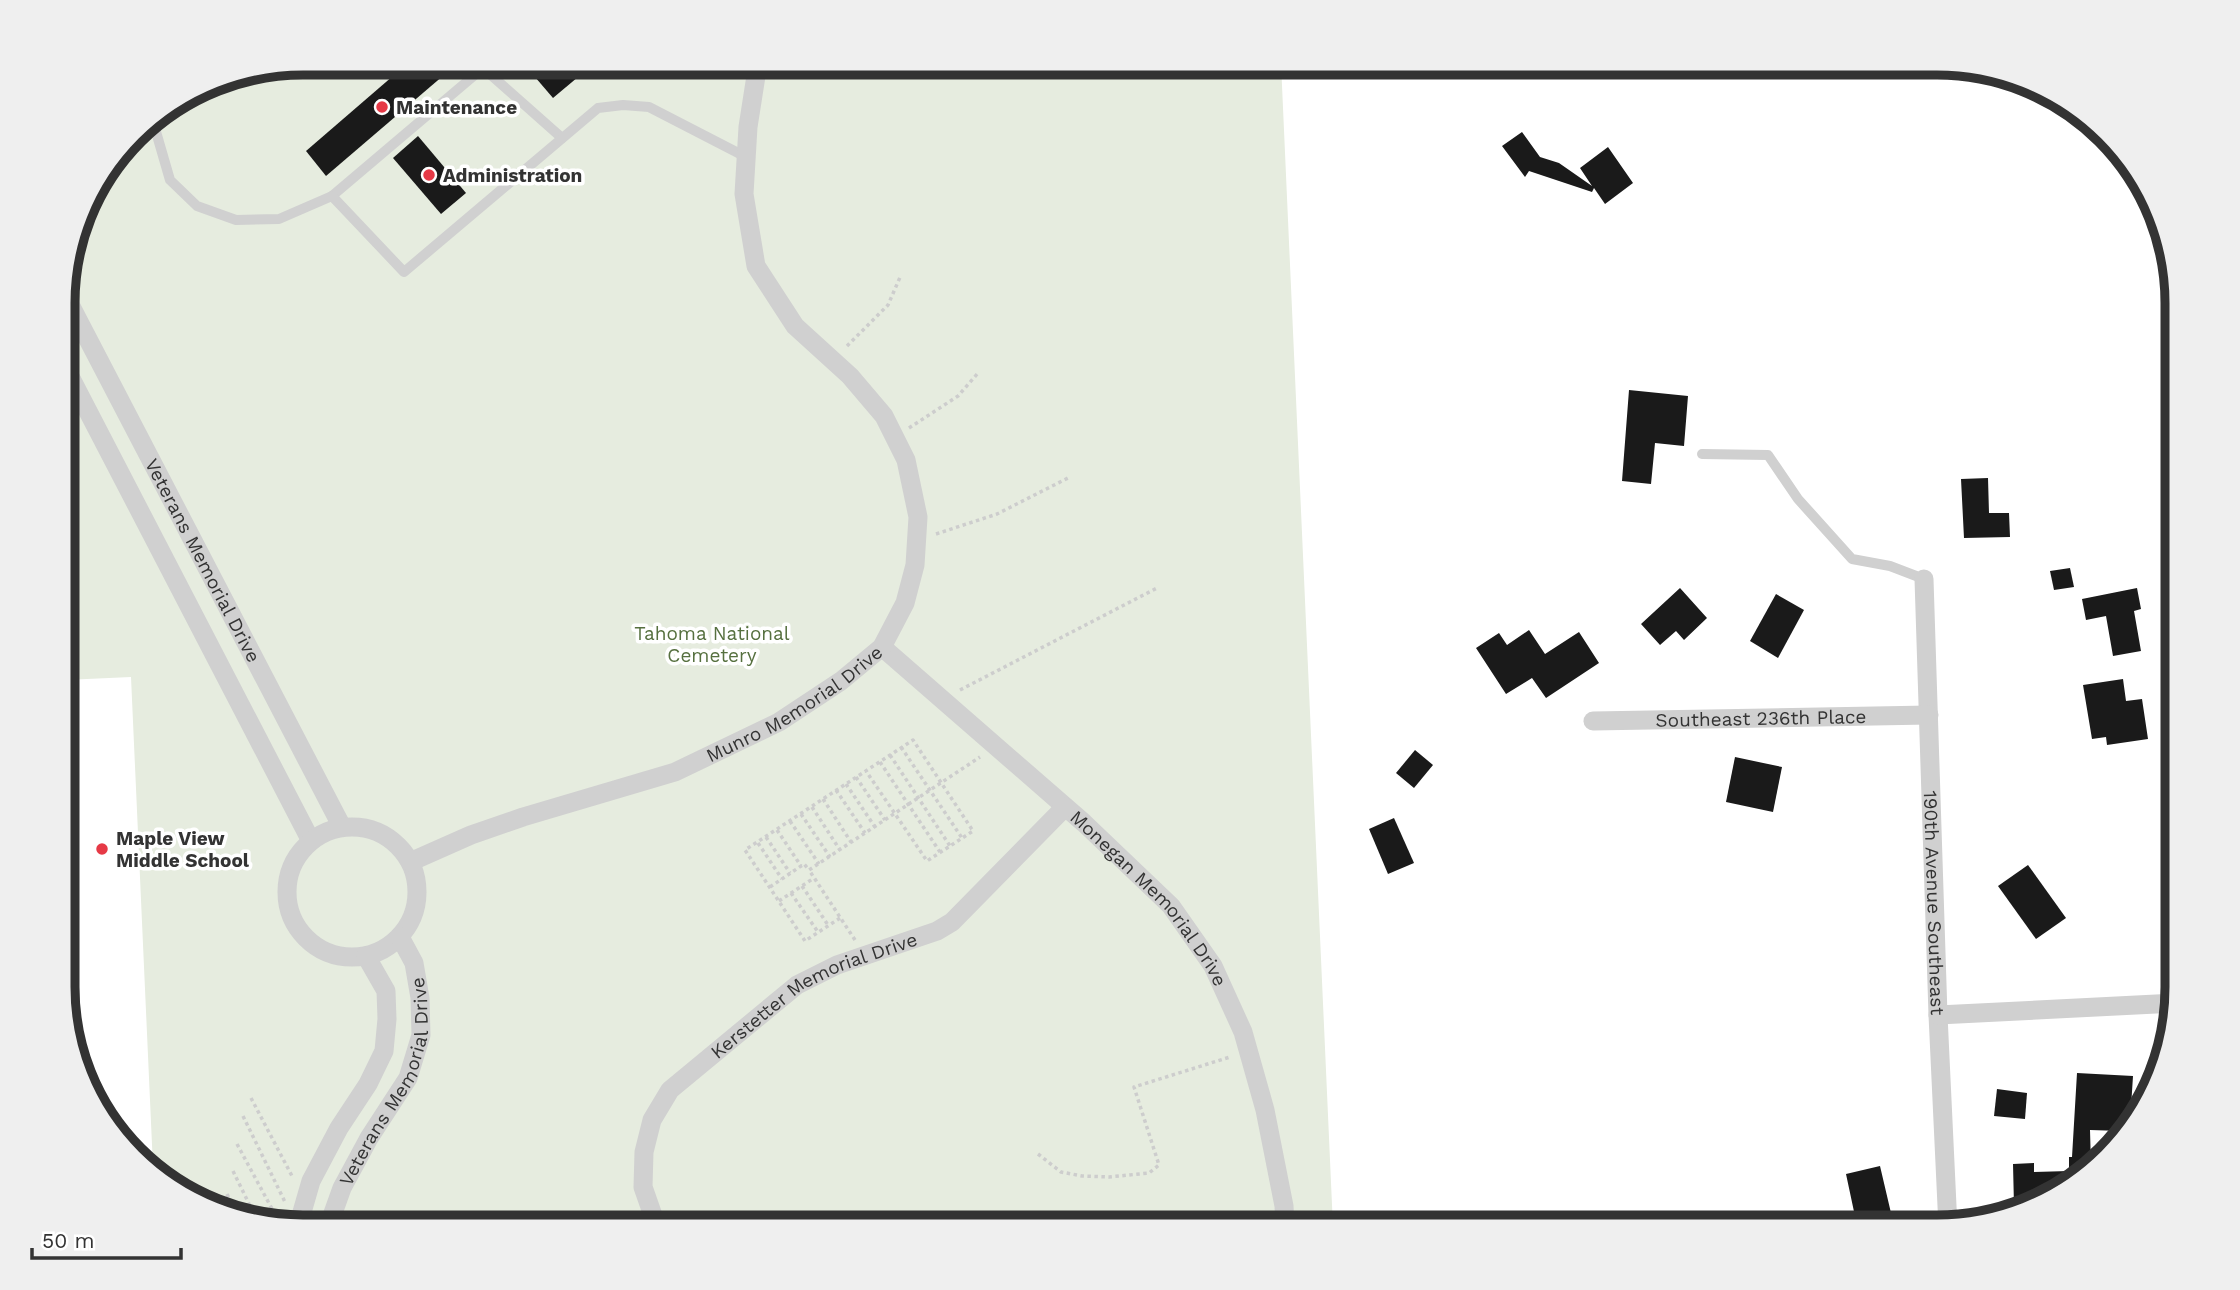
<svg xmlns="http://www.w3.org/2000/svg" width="2240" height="1290" font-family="'Work Sans',sans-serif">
<rect width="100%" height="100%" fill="#fff"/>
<path fill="#e6ecdf" d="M303,63h978l52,1164h-1030l-120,-32 -30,-28 -22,-490 -66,3v-408l23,-75 57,-74 67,-42z"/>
<g fill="#1a1a1a">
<path d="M408,63h50l-132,113 -20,-25z"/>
<path d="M523,63h43l12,14 -25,21z"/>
<path d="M1522,132l18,25 19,6 33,23 -12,-18 28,-21 25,36 -28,21 -11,-16 -2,4 -63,-21 -4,6 -23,-31z"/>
<path d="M418,136l48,57 -25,21 -48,-56z"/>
<path d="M1629,390l59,6 -4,50 -29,-3 -4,41 -29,-3z"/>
<path d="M1988,478l1,35h20l1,24 -46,1 -3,-59z"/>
<path d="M2070,568l4,19 -20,3 -4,-19z"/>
<path d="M1680,588l27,30 -23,22 -8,-9 -16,14 -19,-21z"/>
<path d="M2137,588l4,21 -7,2 7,40 -28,5 -7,-40 -20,4 -4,-21z"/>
<path d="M1776,594l28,16 -26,48 -28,-17z"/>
<path d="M1529,630l16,24 34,-22 20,31 -53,35 -14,-20 -26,16 -30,-46 23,-15 8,12z"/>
<path d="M2123,679l3,22 16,-2 6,40 -41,6 -1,-8 -14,2 -9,-54z"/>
<path d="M1415,750l18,15 -19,23 -18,-15z"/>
<path d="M1735,757l47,10 -9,45 -47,-10z"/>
<path d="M1394,818l20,45 -26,11 -19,-45z"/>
<path d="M2028,865l38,53 -30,21 -38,-53z"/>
<path d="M2077,1073l56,3 -3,47 -8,8 -32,-1 1,35 -21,22 -56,19 -1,-42 21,-1v9l35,-1v-14h3z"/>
<path d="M1997,1089l30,4 -2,26 -31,-3z"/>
<path d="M1880,1166l11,47 -5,1 2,13h-24l-1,-8 -7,2 -10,-47z"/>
</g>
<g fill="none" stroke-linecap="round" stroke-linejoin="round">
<g stroke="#cdcdcd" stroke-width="3.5" stroke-dasharray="3.5 3.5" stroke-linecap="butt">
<path d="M847,346l41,-41 13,-30"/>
<path d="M909,428l49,-32 20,-23"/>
<path d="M936,534l61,-20 71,-36"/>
<path d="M960,690l197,-102"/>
<path d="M901,747l61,91"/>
<path d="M890,755l60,91"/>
<path d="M880,762l60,90"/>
<path d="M856,777l29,43"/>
<path d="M846,784l29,43"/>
<path d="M836,790l29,43"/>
<path d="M823,799l28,43"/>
<path d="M812,807l28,43"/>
<path d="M801,814l29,43"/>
<path d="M790,821l29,43"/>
<path d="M777,830l24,36"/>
<path d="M766,837l24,36"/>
<path d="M758,843l24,36"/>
<path d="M802,886l26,39"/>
<path d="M770,887l34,-23 5,6"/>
<path d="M791,893l27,39"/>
<path d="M779,901l35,-23"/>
<path d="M840,918l-35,23 -60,-91 168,-110 60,91 -46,30 -61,-90"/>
<path d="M855,940l-46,-70 171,-113"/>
<path d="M251,1098l41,78"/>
<path d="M243,1116l42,86"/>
<path d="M237,1144l41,76"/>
<path d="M1038,1154l23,18 21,4 27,1 40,-4 10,-8 -25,-78 96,-30"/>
<path d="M233,1171l21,43"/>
<path d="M227,1194l7,15"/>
</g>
<g stroke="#d0d0d0" stroke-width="10">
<path d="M152,118l18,62 27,26 39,14 43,-1 53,-23 151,-128 79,70"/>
<path d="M332,196l72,76 194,-164 25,-3 26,2 97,50"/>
<path d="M1702,454l66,1 30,44 54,60 38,7 34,13"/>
</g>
<g stroke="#d0d0d0" stroke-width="19">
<path id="s1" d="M65,295l277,532"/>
<path d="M65,367l246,474"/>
<path id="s2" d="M1924,579l14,436 10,212"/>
<path id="s3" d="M882,647l202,176 87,83 42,60 30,66 22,78 19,96 1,21"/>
<path id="s4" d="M1593,721l336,-6"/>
<circle cx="352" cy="892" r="65"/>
<path id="s5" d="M410,862l61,-27 52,-18 152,-45 104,-50 62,-41 41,-34 23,-44 10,-38 3,-48 -12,-57 -22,-44 -34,-40 -55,-50 -39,-60 -12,-72 4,-67 10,-64"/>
<path d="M1938,1015l238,-12"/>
<path d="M298,1226l13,-45 28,-53 29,-44 16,-33 3,-32 -1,-28 -20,-35"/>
<path id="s6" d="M328,1227l14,-39 27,-50 39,-60 13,-43 -1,-37 -6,-35 -14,-26"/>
<path id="s7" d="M657,1227l-14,-40 1,-35 8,-32 18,-30 127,-105 40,-20 100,-34 15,-9 113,-115"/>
</g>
</g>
<g fill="#e63946" stroke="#fff" stroke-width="2.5">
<circle cx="382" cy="107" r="7"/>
<circle cx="429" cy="175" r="7"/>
<circle cx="102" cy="849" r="7"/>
</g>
<g text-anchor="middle" stroke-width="7" stroke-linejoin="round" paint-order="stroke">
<g font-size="19" font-weight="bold" fill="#333" stroke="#fff" text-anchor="start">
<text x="396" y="114">Maintenance</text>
<text x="443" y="182">Administration</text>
<text x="116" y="845">Maple View<tspan x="116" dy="22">Middle School</tspan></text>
</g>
<g font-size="19" fill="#333" stroke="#fff">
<text dy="7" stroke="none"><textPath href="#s1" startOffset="299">Veterans Memorial Drive</textPath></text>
<text dy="7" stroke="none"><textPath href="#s5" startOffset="418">Munro Memorial Drive</textPath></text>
<text dy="7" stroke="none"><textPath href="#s4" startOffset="168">Southeast 236th Place</textPath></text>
<text dy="7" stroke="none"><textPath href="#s3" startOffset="368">Monegan Memorial Drive</textPath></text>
<text dy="7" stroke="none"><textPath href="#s2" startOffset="324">190th Avenue Southeast</textPath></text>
<text dy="7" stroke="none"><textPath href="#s7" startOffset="320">Kerstetter Memorial Drive</textPath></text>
<text dy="7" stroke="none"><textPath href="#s6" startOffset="159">Veterans Memorial Drive</textPath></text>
</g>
<g font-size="19" fill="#56703f" stroke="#fff">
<text x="712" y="640">Tahoma National<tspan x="712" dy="22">Cemetery</tspan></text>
</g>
</g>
<path d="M0 0H2240V1290H0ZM303 75H1937A228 228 0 0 1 2165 303V987A228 228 0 0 1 1937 1215H303A228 228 0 0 1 75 987V303A228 228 0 0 1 303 75Z" fill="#efefef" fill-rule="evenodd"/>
<path fill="none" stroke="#333" stroke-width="9" d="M303 75H1937A228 228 0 0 1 2165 303V987A228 228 0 0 1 1937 1215H303A228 228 0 0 1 75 987V303A228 228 0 0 1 303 75Z"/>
<path d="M32 1248v10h149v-10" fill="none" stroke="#333333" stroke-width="3.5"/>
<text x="42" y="1248" font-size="21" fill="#333333" stroke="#ffffff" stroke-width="5" paint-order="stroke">50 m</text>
</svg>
